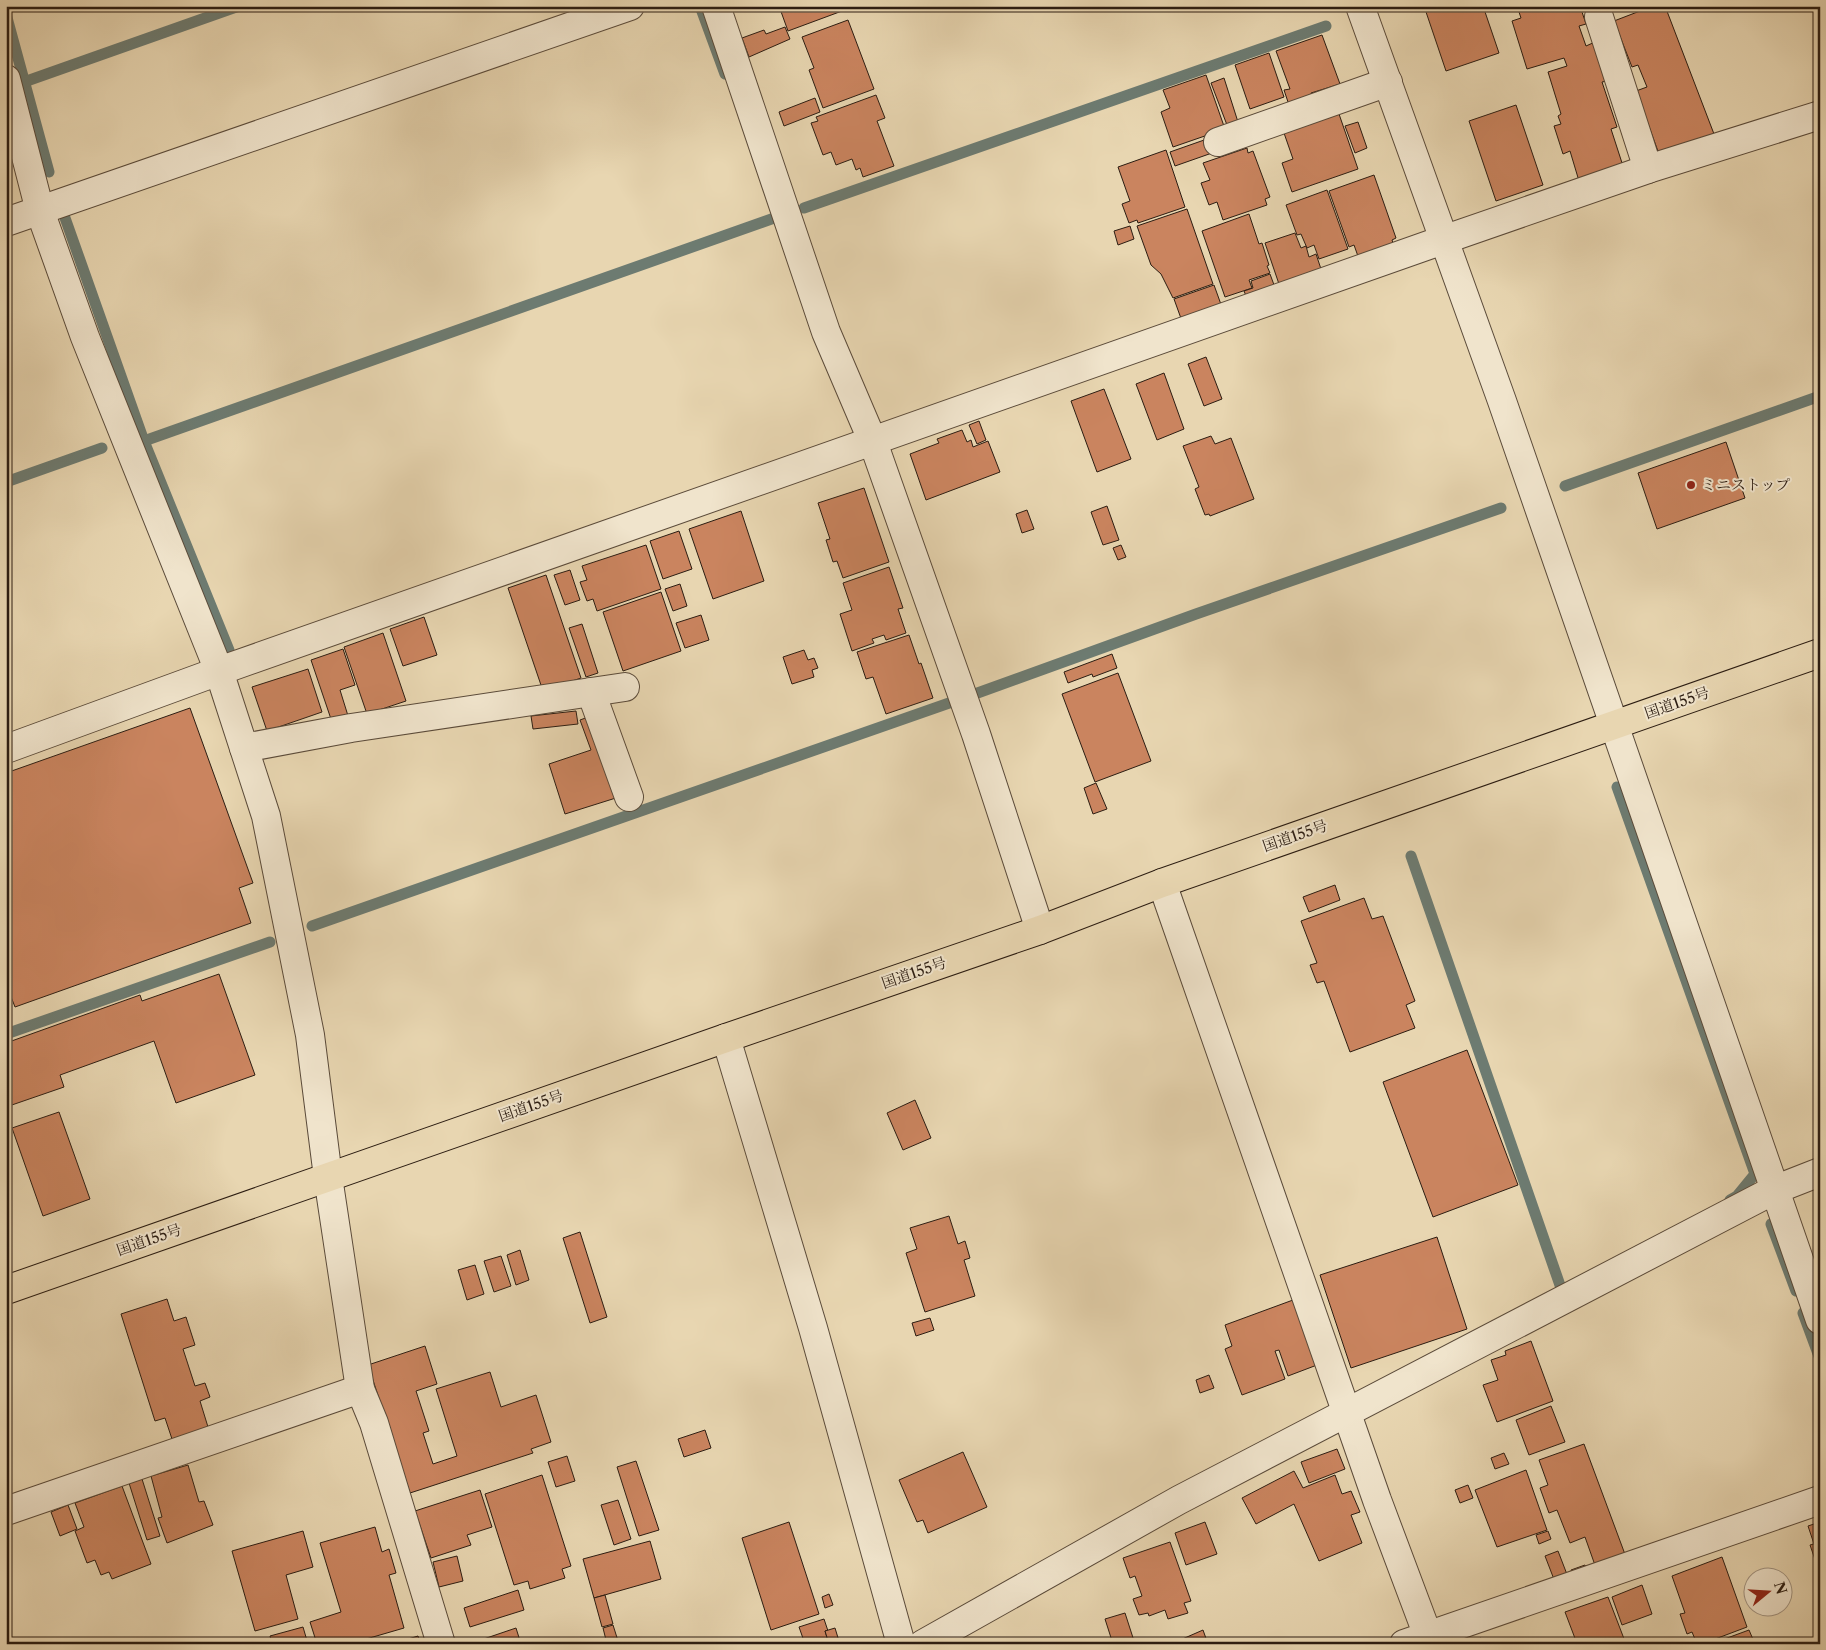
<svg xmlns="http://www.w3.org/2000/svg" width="1826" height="1650" font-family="'Libre Caslon Text','Noto Serif JP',serif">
<rect width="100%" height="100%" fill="#e8d6b1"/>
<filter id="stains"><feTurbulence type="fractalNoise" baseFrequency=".004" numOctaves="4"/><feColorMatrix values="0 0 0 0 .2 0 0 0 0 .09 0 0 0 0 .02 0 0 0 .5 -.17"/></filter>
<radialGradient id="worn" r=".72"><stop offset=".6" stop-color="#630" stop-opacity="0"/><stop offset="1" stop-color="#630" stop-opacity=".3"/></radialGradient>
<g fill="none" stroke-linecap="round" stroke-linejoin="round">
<g stroke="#6d7b71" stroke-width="11">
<path d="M700,6l25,68"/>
<path d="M6,14l43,158"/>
<path d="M24,82l215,-76"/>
<path d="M804,208l522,-182"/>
<path d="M64,215l80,226 85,209"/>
<path d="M144,441l633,-224"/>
<path d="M6,482l96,-34"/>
<path d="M1565,486l255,-90"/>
<path d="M972,695l224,-81 305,-106"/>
<path d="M1617,787l138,387 -18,22 -7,4"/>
<path d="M1411,856l151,435"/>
<path d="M312,926l640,-224"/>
<path d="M6,1034l264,-92"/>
<path d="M1771,1224l25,67"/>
<path d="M1803,1313l17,46"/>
</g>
</g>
<g fill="#ca845f" stroke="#2c1d12">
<path d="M779,6h61l2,5 -54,20z"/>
<path d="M1424,6h59l16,47 -53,18z"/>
<path d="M1517,6h63l6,18 -7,2 7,20 9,-4 12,39 -5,1 15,45 -6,2 12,37 -44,15 -9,-30 -7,3 -9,-28 7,-2 -3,-8 3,-2 -13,-42 19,-6 -3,-8 -37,11 -15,-48 9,-3z"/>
<path d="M1653,6h12l49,128 -55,20 -23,-63 11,-4 -9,-22 -6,2 -18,-46z"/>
<path d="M848,20l26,69 -51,19 -14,-38 5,-2 -12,-31z"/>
<path d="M785,27l5,12 -41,18 -7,-19 22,-8 2,4z"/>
<path d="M1322,35l18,49 -29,9 1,4 -23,8 -5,-15 6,-1 -14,-38z"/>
<path d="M1269,53l15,44 -34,12 -15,-44z"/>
<path d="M1206,75l19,54 -52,18 -12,-35 9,-4 -7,-18z"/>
<path d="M1224,78l14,44 -11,3 -16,-42z"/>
<path d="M876,95l9,23 -8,3 17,45 -31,11 -3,-9 -4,2 -4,-11 -16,6 -5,-13 -8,3 -12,-32 7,-2 -2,-4z"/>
<path d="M815,98l5,14 -36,14 -5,-14z"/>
<path d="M1516,105l27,80 -47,16 -27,-80z"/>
<path d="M1339,114l19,55 -66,23 -10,-29 11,-4 -9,-26z"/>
<path d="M1358,122l9,26 -12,5 -10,-27z"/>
<path d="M1207,139l5,14 -37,13 -5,-14z"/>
<path d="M1247,148l1,5 5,-2 17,46 -5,2 2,6 -44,15 -6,-18 -8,3 -8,-22 9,-3 -7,-17z"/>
<path d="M1166,150l19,57 -47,16 -1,-3 -8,3 -7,-19 8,-3 -12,-34z"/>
<path d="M1374,175l22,63 -4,2 2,6 -35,13 -5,-14 -5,2 -20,-56z"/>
<path d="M1327,190l21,59 -29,10 -5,-14 -7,3 -6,-14 -4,1 -11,-30z"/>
<path d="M1187,209l26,75 -40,14 -12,-24 -10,-9 -14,-39z"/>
<path d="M1249,214l10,30 3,-1 7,22 -2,1 3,7 -21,7 3,8 -27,9 -23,-66z"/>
<path d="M1130,226l4,13 -16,6 -4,-14z"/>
<path d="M1295,233l6,15 5,-2 3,11 7,-3 6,18 -42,15 -15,-44z"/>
<path d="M1270,274l7,19 -28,10 -5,-12 9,-3 -2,-7z"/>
<path d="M1214,285l9,25 -40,14 -9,-25z"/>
<path d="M1206,357l16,42 -18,7 -16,-42z"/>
<path d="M1164,373l20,56 -27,11 -21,-56z"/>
<path d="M1104,389l27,70 -34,13 -26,-71z"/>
<path d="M979,421l7,19 -9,4 -8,-19z"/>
<path d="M962,430l5,12 4,-2 2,7 15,-6 12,31 -74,28 -16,-46 29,-11 -2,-4z"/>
<path d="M1211,436l4,8 16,-6 23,61 -44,17 -1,-2 -4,1 -10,-26 4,-2 -16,-41z"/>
<path d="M1726,442l19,56 -88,31 -19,-56z"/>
<path d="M864,488l25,74 -46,16 -6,-17 -4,1 -7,-22 4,-1 -12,-36z"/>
<path d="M1107,506l12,34 -16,5 -12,-33z"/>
<path d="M1027,510l7,19 -12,4 -6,-19z"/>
<path d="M741,511l23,70 -51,18 -24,-70z"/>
<path d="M679,531l13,38 -29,10 -13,-38z"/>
<path d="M646,545l15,44 -64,22 -4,-12 -6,2 -7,-19 7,-2 -5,-14z"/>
<path d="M1121,545l5,12 -8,3 -5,-12z"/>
<path d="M889,567l14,41 -5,1 8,24 -20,7 -2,-5 -12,4 2,4 -22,8 -12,-37 12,-4 -9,-27z"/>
<path d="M570,570l10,30 -15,5 -11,-30z"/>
<path d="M546,575l35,103 -38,13 -35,-103z"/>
<path d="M680,584l7,22 -14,5 -8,-22z"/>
<path d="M661,592l20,59 -58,20 -20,-59z"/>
<path d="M701,615l8,25 -24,8 -9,-25z"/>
<path d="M424,617l13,38 -34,11 -13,-37z"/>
<path d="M582,624l16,49 -12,4 -17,-49z"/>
<path d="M383,633l23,68 -39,13 -23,-67z"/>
<path d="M909,635l10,29 2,-1 12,35 -47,16 -13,-37 -7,2 -9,-27z"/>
<path d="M343,649l12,36 -15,5 9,29 -16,6 -22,-65z"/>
<path d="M804,650l4,10 6,-2 4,10 -6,2 2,7 -22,7 -9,-27z"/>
<path d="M1112,654l5,14 -24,9 -1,-3 -24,9 -4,-11z"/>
<path d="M308,669l14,43 -55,19 -15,-44z"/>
<path d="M1118,673l33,88 -56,21 -33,-88z"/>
<path d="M190,708l63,175 -14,5 12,35 -236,84 -9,-23v-211z"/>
<path d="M576,711l2,13 -45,5 -2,-13z"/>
<path d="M591,716l28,81 -54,17 -16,-50 42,-14 -11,-30z"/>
<path d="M1096,783l11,26 -14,5 -9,-26z"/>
<path d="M1335,885l5,15 -31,12 -6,-15z"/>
<path d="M1364,898l8,21 11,-3 32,85 -9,4 9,23 -65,24 -26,-71 -7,2 -7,-18 7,-2 -16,-42z"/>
<path d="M219,974l36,101 -79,28 -22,-62 -94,34 4,12 -58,20v-64l134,-48 2,6z"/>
<path d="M1467,1050l51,135 -85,32 -50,-135z"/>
<path d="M915,1100l16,38 -28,12 -16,-37z"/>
<path d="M59,1112l31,87 -47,17 -31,-88z"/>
<path d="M949,1216l9,28 7,-3 5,17 -6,2 11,36 -50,16 -19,-59 11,-4 -7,-21z"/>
<path d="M580,1232l27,85 -17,6 -27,-85z"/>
<path d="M1437,1237l30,92 -116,39 -31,-93z"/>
<path d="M520,1250l9,30 -13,5 -9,-30z"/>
<path d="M501,1256l10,30 -17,6 -10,-31z"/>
<path d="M475,1265l9,29 -17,6 -9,-30z"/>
<path d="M167,1299l7,22 12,-4 9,28 -12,4 12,37 10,-3 5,14 -10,4 8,26 -36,12 -7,-21 -10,3 -34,-107z"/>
<path d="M1293,1300l24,65 -29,11 -9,-26 -4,1 10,28 -43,16 -17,-46 7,-3 -7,-21z"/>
<path d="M930,1318l4,12 -18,6 -4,-13z"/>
<path d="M1531,1341l22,60 -56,21 -14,-37 15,-5 -7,-20 15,-5 -1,-4z"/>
<path d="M425,1346l12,38 -21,7 13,40 -6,2 10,31 24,-8 -21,-67 54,-17 11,35 35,-12 15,47 -20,7 2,4 -123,40 -42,-128z"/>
<path d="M1209,1375l5,13 -14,5 -4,-13z"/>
<path d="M1551,1406l14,36 -36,13 -13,-35z"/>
<path d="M705,1430l6,18 -27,9 -6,-18z"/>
<path d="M1584,1444l42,113 -30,11 -11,-31 -15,6 -13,-33 -8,3 -9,-25 8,-3 -9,-25z"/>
<path d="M1337,1449l8,20 -36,14 -8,-21z"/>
<path d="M963,1452l24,55 -59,26 -5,-13 -6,2 -18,-42z"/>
<path d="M1504,1453l5,11 -14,5 -4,-11z"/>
<path d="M567,1456l8,25 -19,6 -8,-25z"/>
<path d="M636,1461l23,69 -20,6 -22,-69z"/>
<path d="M188,1465l11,37 5,-1 9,24 -46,18 -9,-25 4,-1 -11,-41z"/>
<path d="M1526,1470l21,60 -50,17 -22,-57z"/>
<path d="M1294,1471l9,17 32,-13 7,19 9,-3 9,21 -9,3 11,28 -43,18 -25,-57 -38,20 -14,-26z"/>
<path d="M542,1475l29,91 -9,3 3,9 -35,11 -2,-8 -14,4 -29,-91z"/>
<path d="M142,1479l18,57 -13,4 -18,-57z"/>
<path d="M1468,1485l5,13 -13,5 -5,-13z"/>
<path d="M122,1486l29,78 -39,15 -3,-7 -8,3 -6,-15 -8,3 -12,-32 9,-4 -9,-24z"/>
<path d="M480,1490l12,37 -25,8 4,10 -40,13 -16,-47z"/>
<path d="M618,1500l13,39 -17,6 -13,-40z"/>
<path d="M68,1505l9,24 -17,7 -9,-24z"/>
<path d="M789,1522l30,92 -48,16 -29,-92z"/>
<path d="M1205,1522l12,32 -31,11 -11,-32z"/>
<path d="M1820,1522v52l-10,-29 4,-1 -6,-18z"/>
<path d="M375,1527l7,25 7,-3 7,24 -7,2 15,53 -55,16h-32l-7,-22 31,-10 -21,-69z"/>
<path d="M303,1531l10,36 -27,8 12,44 -43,12 -23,-80z"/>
<path d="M1548,1531l3,8 -12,5 -3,-9z"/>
<path d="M650,1541l11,38 -67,19 -11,-39z"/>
<path d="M1170,1542l21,59 -7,2 4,10 -20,6 -3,-9 -16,6 -1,-3 -9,2 -6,-16 9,-3 -7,-20 -5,2 -7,-20z"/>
<path d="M1558,1551l10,26 -13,5 -10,-26z"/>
<path d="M457,1556l6,25 -24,6 -6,-25z"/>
<path d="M1722,1557l25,70 -45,17h-5l-5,-12 -5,2 -7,-20 5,-1 -13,-37z"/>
<path d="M1585,1565l4,8 -15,5 -3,-8z"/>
<path d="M1642,1585l10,29 -30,11 -10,-28z"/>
<path d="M518,1590l6,20 -54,17 -6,-19z"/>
<path d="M829,1594l4,11 -8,3 -3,-11z"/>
<path d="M605,1595l8,29 -11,3 -8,-29z"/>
<path d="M1608,1597l18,47h-56l6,-3 -11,-29z"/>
<path d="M1125,1613l10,31h-22l-8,-25z"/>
<path d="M824,1619l4,12h-3l4,13h-24l-6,-17z"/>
<path d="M613,1625l6,19h-12l-4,-16z"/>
<path d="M303,1627l5,17h-36l-2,-8z"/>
<path d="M516,1628l5,16h-52z"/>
<path d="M835,1628l4,13 -10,3 -4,-13z"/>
<path d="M1203,1630l5,14h-37z"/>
<path d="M1749,1630l6,14h-35l-1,-3z"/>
<path d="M418,1636l3,8h-29z"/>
<path d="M1481,1638l3,6h-19z"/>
</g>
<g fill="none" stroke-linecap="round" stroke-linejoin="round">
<defs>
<g id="minor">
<path d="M716,6l110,326 47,110 103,292 64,196"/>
<path d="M1360,6l142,395 318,919"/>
<path d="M1599,17l49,152"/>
<path d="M6,79l34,132 45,126 134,334 47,145 44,219 18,142 32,212 14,34 67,221"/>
<path d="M1218,142l170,-60"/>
<path d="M6,222l624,-216"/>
<path d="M591,692l38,105"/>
<path d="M244,748l107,-20 274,-41"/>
<path d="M6,749l213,-78 1224,-431 205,-71 172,-54"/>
<path d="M1162,883l215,617 54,144"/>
<path d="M6,1511l354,-122"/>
<path d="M923,1644l256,-144 595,-310 46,-18"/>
<path d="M1404,1644l416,-144"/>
</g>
<path id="tertiary" d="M726,1038l87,290 88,316"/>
<path id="trunk" d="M6,1290l720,-252 314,-108 122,-47 658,-230"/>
</defs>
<use href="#minor" stroke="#5b4b3a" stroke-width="30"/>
<use href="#tertiary" stroke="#5b4b3a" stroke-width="30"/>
<use href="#trunk" stroke="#2c1d12" stroke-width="30"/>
<use href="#minor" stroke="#f0e4cc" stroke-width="28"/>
<use href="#tertiary" stroke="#f0e4cc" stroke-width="28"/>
<use href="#trunk" stroke="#e8d6b1" stroke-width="28"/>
</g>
<circle fill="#8f2418" stroke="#f0e4cc" stroke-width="2" cx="1691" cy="485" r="5"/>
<g text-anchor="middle" stroke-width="4" stroke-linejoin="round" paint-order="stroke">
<g font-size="15" fill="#2c1d12" stroke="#f0e4cc" text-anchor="start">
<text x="1701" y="490">ミニストップ</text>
</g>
<g font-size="15" fill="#2c1d12" stroke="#f0e4cc">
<text transform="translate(1677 703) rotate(-19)" y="5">国道155号</text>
<text transform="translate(1295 836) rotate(-19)" y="5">国道155号</text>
<text transform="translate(914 973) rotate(-19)" y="5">国道155号</text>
<text transform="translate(531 1106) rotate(-19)" y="5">国道155号</text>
<text transform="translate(149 1240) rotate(-19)" y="5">国道155号</text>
</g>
</g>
<rect width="1826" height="1650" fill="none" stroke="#e8d6b1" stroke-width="25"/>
<rect x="8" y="8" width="1811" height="1635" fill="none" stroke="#2c1d12" stroke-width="2.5"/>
<rect x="12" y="12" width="1801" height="1625" fill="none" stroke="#2c1d12"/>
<g transform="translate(1768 1592) rotate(72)"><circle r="24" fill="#f0e4cc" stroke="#a29482"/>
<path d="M0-4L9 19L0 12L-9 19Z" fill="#8f2418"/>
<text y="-8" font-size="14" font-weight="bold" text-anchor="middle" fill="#2c1d12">N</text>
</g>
<rect width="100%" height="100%" filter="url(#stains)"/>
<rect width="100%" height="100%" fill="url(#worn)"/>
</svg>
